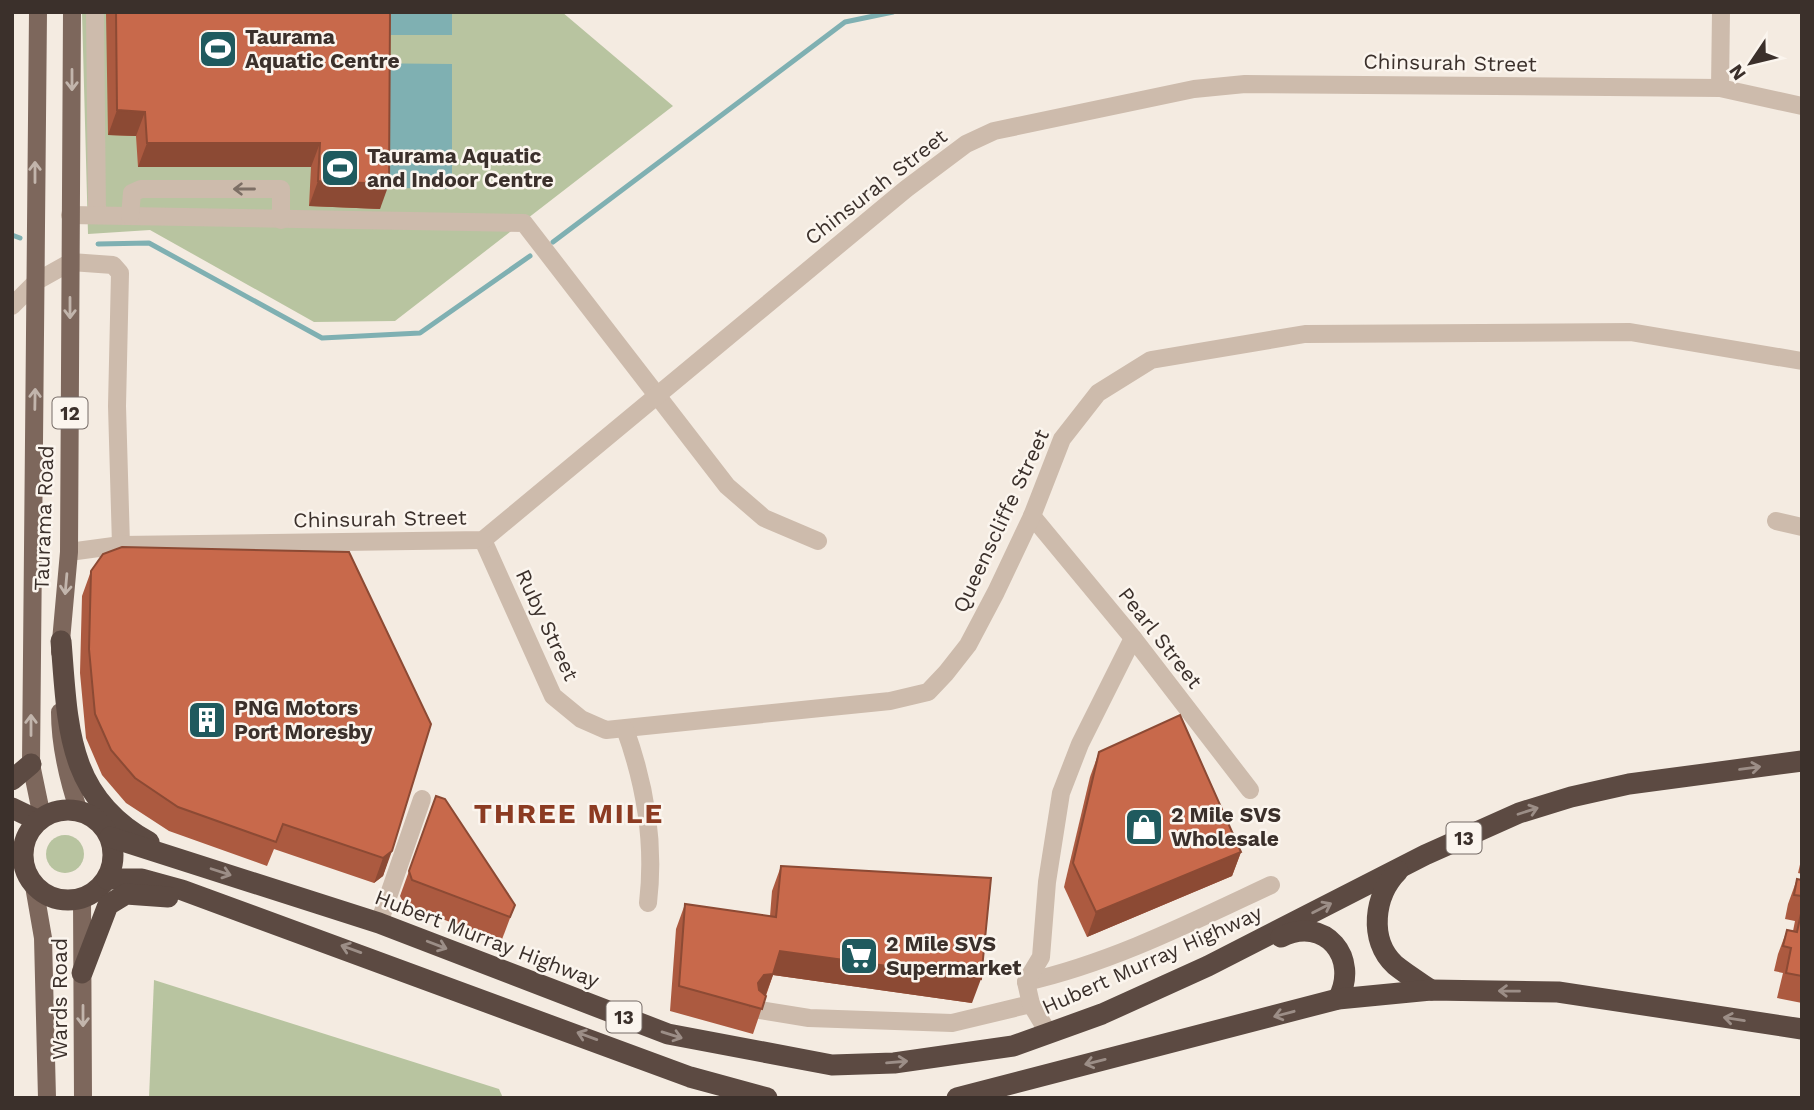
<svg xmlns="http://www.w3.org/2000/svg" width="1814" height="1110" font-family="'Work Sans',sans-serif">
<rect width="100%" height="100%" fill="#f4ebe1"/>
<g fill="#b8c4a0">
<path d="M82,12h480l111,94 -278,215 -81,1 -164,-92 -62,4z"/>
<circle cx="65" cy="854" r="19"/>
<path d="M154,980l345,109 4,9h-354z"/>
</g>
<g fill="#7fb0b2">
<rect x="352" y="12" width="100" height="23"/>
<path d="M352,63l100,1v125l-100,-2z"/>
</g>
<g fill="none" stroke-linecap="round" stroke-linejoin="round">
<g stroke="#7fb0b2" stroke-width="5">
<path d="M12,235l8,3"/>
<path d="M553,242l292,-220 48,-10"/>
<path d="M98,244l51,-1 173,95 98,-5 110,-77"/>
</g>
<g stroke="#cdbbac" stroke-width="18">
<path d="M95,12l2,202"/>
<path d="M1720,88l1,-76"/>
<path d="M70,215l454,8 203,263 37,32 54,23"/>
<path d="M130,216l2,-23 9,-4h140v31"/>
<path d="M12,306l25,-25 34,-19 42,3 7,8 -3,133 4,139"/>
<path d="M1032,516l101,122 117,152"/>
<path d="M1776,521l26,6"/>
<path d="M483,540l70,156 28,23 25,11 284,-29 38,-9 18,-19 22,-28 28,-53 36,-76 30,-77 36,-46 53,-33 154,-26 325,-2 172,29"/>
<path d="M69,552l52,-7 362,-5 423,-351 60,-45 28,-13 200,-42 51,-5 475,4 82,18"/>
<path d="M625,729c20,55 30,115 23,174"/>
<path d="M379,923l43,-124"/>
<path d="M1026,982c85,-19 166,-60 245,-97"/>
<path d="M760,1010l49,8 143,5 79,-19"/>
<path d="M1049,1034l-18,-30 -5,-22 15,-25 6,-75 14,-89 19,-49 53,-106"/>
</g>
<g stroke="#7d675c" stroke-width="18">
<path d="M38,12l-7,752 11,53"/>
<path d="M60,652l9,-100 3,-540"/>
<path d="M60,712c0,35 8,67 19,100"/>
<path d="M34,886l9,52 4,160"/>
<path d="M82,899l1,199"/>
</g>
<g stroke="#5c4a42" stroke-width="21">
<path d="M61,641c7,84 5,156 88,201"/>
<path d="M12,780l19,-16"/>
<path d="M12,808l25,12"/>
<circle cx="68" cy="855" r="45"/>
<path d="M110,837l269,86 289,111 164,31 62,-2 119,-17 89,-32 106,-48 217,-111 94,-42 52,-16 58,-13 173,-23"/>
<path d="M1398,871c-24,24 -30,69 -3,94 11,9 24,17 36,25"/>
<path d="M107,879h35l40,11 508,187 77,21"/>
<path d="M1281,937c44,-22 79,21 57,62"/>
<path d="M82,973l26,-68 18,-11 42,3"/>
<path d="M957,1098l381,-99 93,-9 127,2 244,37"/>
</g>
</g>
<g fill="#ac5a40">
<path d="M106,12h284l-10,197 -71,-3 2,-39h-173l-2,-31 -28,-1z"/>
<path d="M91,571l340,153 -48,152 -9,7 -100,-34 -7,17 -98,-35 -43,-28 -24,-28 -16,-37 -6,-65 2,-77z"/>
<path d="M1099,752l142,100 -9,24 -145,61 -23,-50 26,-110z"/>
<path d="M436,796l79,109 -14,37 -97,-38 -4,-8z"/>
<path d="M1802,856v18l-4,-1z"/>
<path d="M781,866l191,137 -199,-28 -20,59 -83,-23 6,-82 9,-25 85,12 2,-25z"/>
<path d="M1797,879l5,1v123l-25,-5 6,-25 -9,-2 4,-17 9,-24 6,1 2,-10 -10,-2 3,-15z"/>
</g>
<g fill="#8c4a34">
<path d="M117,110l28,2 -9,24 -28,-1z"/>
<path d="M147,143h173l-9,24h-173z"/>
<path d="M318,181l71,3 -9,25 -71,-3z"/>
<path d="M392,851l-9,25 -9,7 9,-25z"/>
<path d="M1241,852l-9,24 -145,61 9,-25z"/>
<path d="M780,951l201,28 -9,24 -199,-28 -9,24 -9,1 -6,8 9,-25z"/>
</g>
<g fill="#c8694b" stroke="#8c4a34" stroke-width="2">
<path d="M116,12h274l-1,172 -71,-3 2,-38h-173l-2,-31 -28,-2z"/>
<path d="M122,547l227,5 82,172 -39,127 -9,7 -100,-34 -7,18 -98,-35 -43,-29 -24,-28 -16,-36 -6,-65 2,-78 12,-17z"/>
<path d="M1180,715l61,137 -145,60 -23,-49 26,-111z"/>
<path d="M436,796l9,3 70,106 -5,12 -98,-37 -3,-9z"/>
<path d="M781,866l210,12 -10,101 -201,-28 -7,23 -9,1 -6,8 1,7 7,6 -4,13 -83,-23 6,-82 91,13z"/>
<path d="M1797,879l5,1v16l-8,-1z"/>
<path d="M1802,909v67l-16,-3 5,-25 -8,-2 4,-16 10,2z"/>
</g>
<defs><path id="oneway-shaft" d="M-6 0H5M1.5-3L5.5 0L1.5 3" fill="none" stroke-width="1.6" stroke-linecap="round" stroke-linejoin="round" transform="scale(1.75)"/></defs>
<g stroke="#c2b5ac">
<use href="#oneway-shaft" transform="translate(72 80) rotate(90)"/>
<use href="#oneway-shaft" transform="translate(35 172) rotate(-90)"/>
<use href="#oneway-shaft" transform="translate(70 308) rotate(90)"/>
<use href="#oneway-shaft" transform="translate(35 399) rotate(-89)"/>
<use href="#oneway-shaft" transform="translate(66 584) rotate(95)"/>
<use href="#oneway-shaft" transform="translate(31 725) rotate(-90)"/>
<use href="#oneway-shaft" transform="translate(83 1016) rotate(90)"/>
</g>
<use stroke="#7d6f65" href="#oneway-shaft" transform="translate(244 189) rotate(-180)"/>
<g stroke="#9c8e87">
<use href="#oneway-shaft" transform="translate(1750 768) rotate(-8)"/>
<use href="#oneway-shaft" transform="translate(1528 811) rotate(-18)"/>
<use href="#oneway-shaft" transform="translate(221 872) rotate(18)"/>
<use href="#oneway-shaft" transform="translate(1322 908) rotate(-27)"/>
<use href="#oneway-shaft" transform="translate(437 945) rotate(21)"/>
<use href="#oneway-shaft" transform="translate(351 949) rotate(-160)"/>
<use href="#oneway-shaft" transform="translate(1509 991) rotate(-179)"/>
<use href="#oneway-shaft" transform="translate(1284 1014) rotate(165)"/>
<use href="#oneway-shaft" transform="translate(1734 1019) rotate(-171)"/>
<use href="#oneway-shaft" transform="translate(672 1035) rotate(17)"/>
<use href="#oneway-shaft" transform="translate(587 1036) rotate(-160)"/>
<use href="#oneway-shaft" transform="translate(897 1062) rotate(-5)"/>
<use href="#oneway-shaft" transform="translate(1095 1062) rotate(166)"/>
</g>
<defs>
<symbol id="stadium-square" viewBox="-11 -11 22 22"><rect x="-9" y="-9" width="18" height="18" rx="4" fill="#1f5a5e" stroke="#fbf5ee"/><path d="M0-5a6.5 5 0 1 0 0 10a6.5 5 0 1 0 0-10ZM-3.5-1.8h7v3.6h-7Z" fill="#fff"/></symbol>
<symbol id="building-square" viewBox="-11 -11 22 22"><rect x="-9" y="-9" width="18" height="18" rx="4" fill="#1f5a5e" stroke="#fbf5ee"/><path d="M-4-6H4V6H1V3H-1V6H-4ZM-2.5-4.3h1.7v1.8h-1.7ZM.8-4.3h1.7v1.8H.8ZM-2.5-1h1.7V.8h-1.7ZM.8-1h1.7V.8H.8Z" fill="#fff"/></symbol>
<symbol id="shop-square" viewBox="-11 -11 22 22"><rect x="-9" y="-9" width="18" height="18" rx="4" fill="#1f5a5e" stroke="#fbf5ee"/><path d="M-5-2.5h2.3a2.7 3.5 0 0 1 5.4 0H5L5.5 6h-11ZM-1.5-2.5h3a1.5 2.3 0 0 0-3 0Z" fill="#fff"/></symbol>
<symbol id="supermarket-square" viewBox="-11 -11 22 22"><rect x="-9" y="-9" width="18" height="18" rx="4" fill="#1f5a5e" stroke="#fbf5ee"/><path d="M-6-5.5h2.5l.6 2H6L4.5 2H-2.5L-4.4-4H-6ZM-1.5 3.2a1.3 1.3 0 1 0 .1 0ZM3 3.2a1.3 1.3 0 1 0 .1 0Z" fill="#fff"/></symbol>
</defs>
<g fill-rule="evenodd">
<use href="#stadium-square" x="196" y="27" width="44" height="44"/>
<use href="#stadium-square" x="318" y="146" width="44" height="44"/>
<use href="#building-square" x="185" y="698" width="44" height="44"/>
<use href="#shop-square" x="1122" y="805" width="44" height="44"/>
<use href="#supermarket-square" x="837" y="934" width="44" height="44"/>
</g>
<g text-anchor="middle" stroke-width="5" stroke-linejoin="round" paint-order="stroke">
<g fill="#fbf5ee" stroke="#756b66" stroke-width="2">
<rect x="52.5" y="397.5" width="35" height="31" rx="5"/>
<rect x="1446.5" y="822.5" width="35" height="31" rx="5"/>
<rect x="606.5" y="1001.5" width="35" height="31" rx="5"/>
</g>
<g font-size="19" font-weight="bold" fill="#3b302b">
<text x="70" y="420">12</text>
<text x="1464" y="845">13</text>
<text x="624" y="1024">13</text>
</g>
<g font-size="21" font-weight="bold" fill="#3b302b" stroke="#fbf5ee" text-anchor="start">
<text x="245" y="44">Taurama<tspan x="245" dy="24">Aquatic Centre</tspan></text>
<text x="367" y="163">Taurama Aquatic<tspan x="367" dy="24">and Indoor Centre</tspan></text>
<text x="234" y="715">PNG Motors<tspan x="234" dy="24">Port Moresby</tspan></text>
<text x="1171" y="822">2 Mile SVS<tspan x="1171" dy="24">Wholesale</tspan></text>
<text x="886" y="951">2 Mile SVS<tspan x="886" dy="24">Supermarket</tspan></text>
</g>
<g font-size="21" fill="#3b302b" stroke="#fbf5ee">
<text transform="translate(1450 63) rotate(1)" y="7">Chinsurah Street</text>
<text transform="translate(876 187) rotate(-38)" y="7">Chinsurah Street</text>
<text transform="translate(44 518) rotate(-88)" y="7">Taurama Road</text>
<text transform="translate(380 519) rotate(-1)" y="7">Chinsurah Street</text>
<text transform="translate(1001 521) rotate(-65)" y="7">Queenscliffe Street</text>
<text transform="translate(547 625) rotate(65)" y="7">Ruby Street</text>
<text transform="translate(1160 638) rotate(52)" y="7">Pearl Street</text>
<text transform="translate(487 939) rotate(21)" y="7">Hubert Murray Highway</text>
<text transform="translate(1152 960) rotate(-24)" y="7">Hubert Murray Highway</text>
<text transform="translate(60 999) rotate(-90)" y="7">Wards Road</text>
</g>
<g font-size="28" font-weight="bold" letter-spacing="2" fill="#8c3b22" stroke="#fbf5ee">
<text x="569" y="823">THREE MILE</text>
</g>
</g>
<rect width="1814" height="1110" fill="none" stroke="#3b302b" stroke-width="28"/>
<g transform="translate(1751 63) rotate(235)" stroke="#fbf5ee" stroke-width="5" paint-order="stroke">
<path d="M0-5L12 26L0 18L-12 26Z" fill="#3b302b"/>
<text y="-10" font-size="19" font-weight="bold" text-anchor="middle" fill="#3b302b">N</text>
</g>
</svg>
